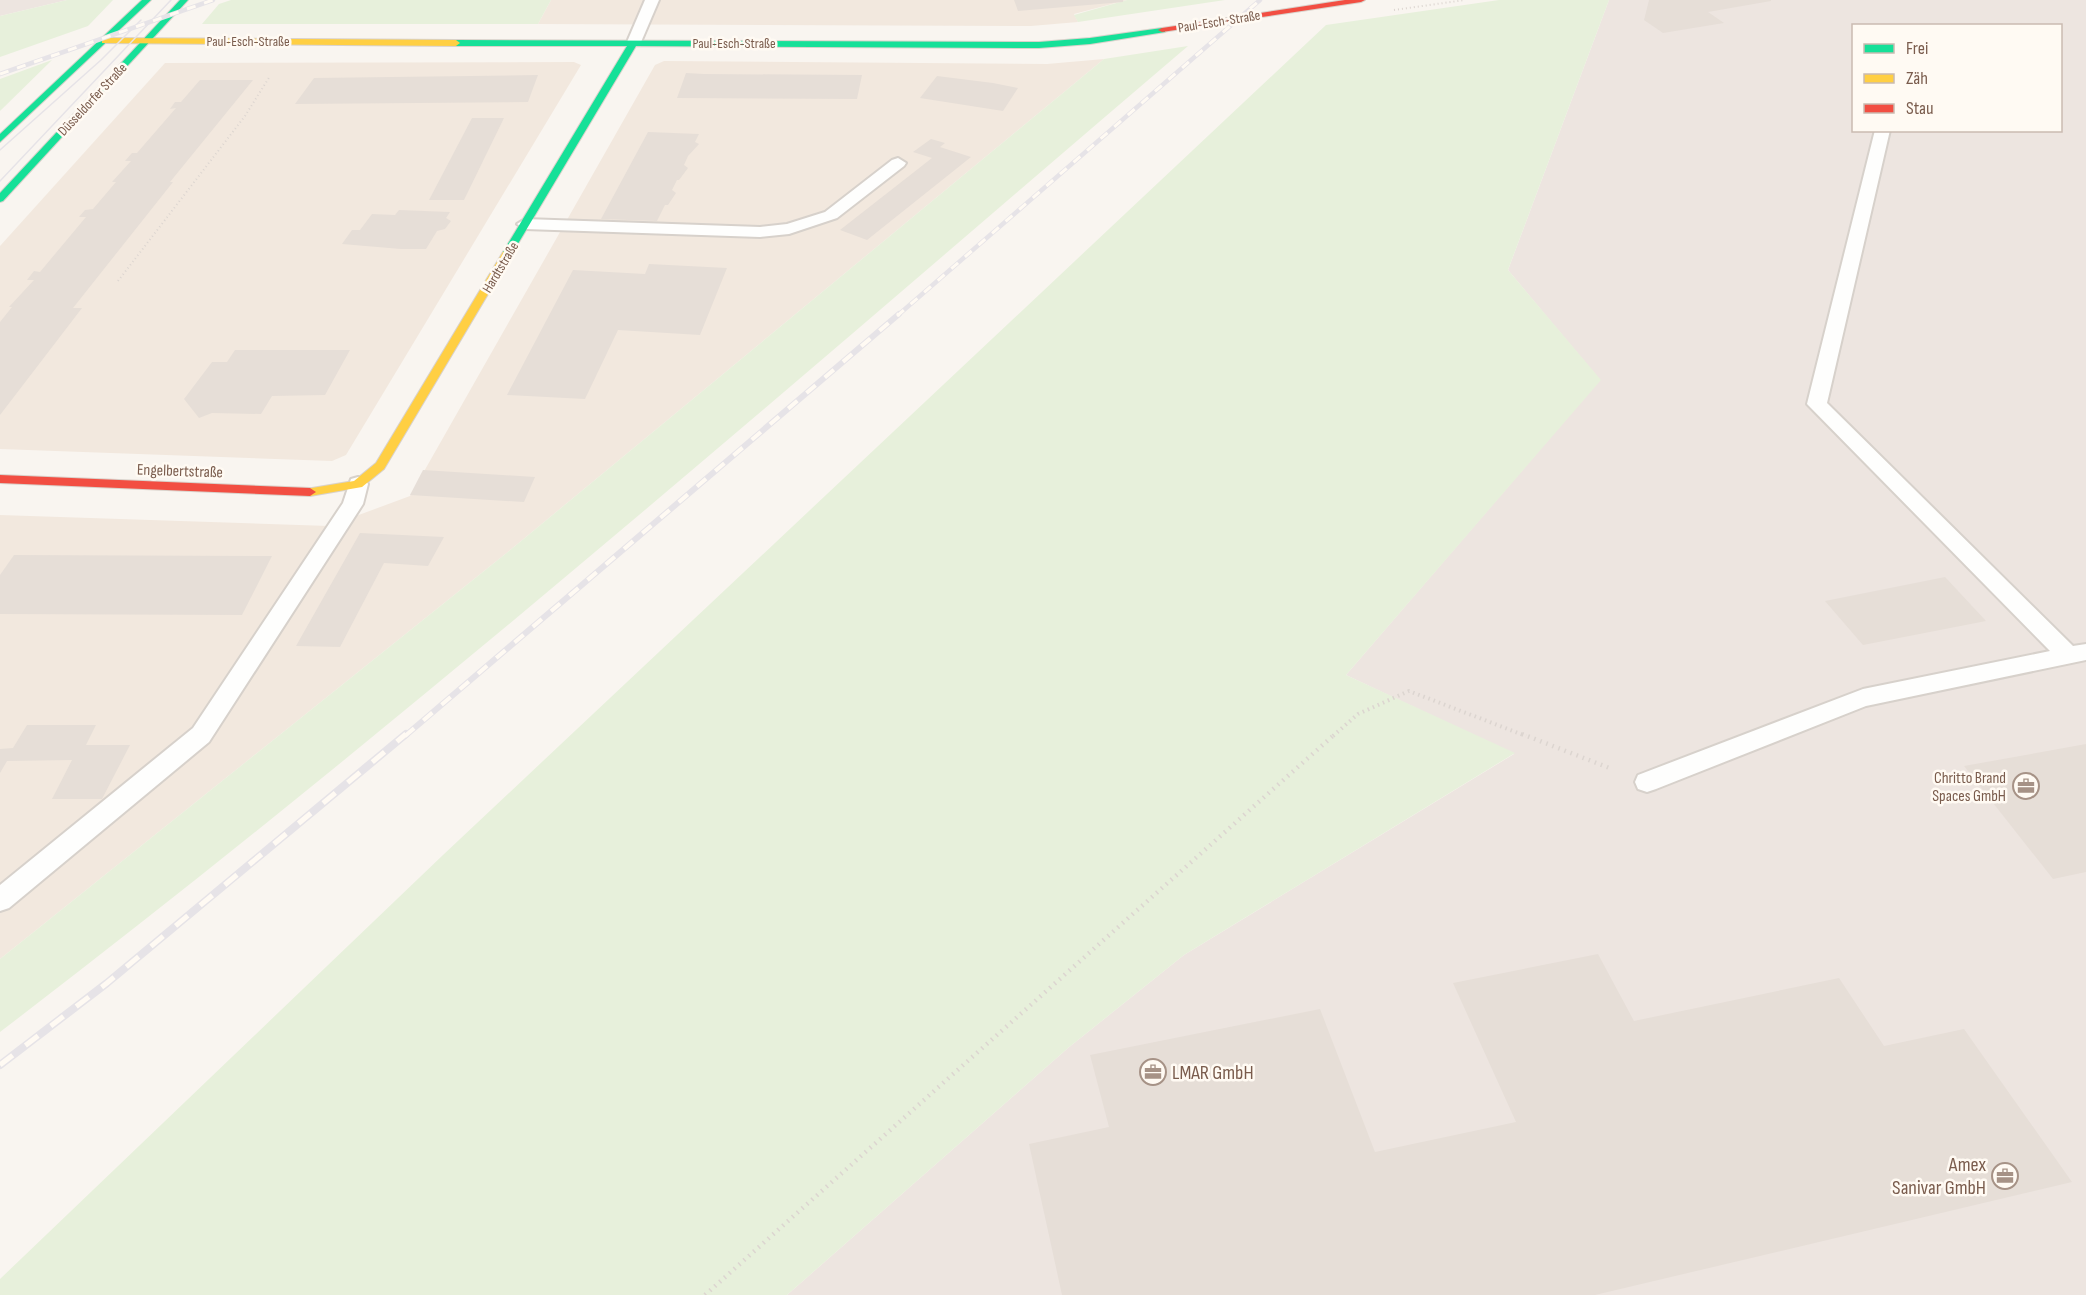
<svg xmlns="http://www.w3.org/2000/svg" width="2086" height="1295" font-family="'Sofia Sans Condensed',sans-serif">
<rect width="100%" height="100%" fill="#f9f5f0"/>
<g fill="#f2e8de">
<path d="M551,0h576l-53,14 4,8 -47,4 -493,-2z"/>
<path d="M1104,59l-595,492 -509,408v-444l329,11 81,-30 245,-431 9,-4 383,3z"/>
<path d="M574,62l7,3 -235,390 -14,6 -332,-12v-203l165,-183z"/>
</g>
<g fill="#ede5e0" fill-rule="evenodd">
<path d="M0,0h67l-67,16z"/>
<path d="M1609,0h477v1295h-1299l281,-247 116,-93 330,-201 -168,-79 254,-295 -92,-110zM1854,26h206v104h-206z"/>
</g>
<g fill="#e7f0db">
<path d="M67,0h46l-25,26 -88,31v-41z"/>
<path d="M231,0h320l-13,24h-336l17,-20z"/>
<path d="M1127,0h98l-147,22 -4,-7z"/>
<path d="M1499,0h110l-101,270 93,110 -255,295 169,78 -331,202 -116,93 -281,247h-787v-16l443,-424 883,-830z"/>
<path d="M1188,46c-391,334 -779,674 -1188,986v-73l509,-408 595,-492z"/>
<path d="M52,60l-52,51v-32z"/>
</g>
<g fill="#e6ded7">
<path d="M1014,0h109v2l-105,9z"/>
<path d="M1649,0h122v1l-63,11 16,11 -61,10 -19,-13z"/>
<path d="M686,73l18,1 158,1 -5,24 -180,-1z"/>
<path d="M538,75l-10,27 -233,2 19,-26z"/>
<path d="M937,76l56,7 25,5 -15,23 -83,-13z"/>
<path d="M200,80h53l-83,102h3l-100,126h9l-82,107v-93l12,-15h-3l25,-27h-7l7,-9 6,1 46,-55h-7l6,-7 8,-1 23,-27h-4l19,-21h-6l7,-8h5l39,-45 -6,1 5,-7h6z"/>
<path d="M472,118h32l-40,82h-35z"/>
<path d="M648,132l51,2 -4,8 4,2 -11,12 -4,9 4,3 -9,12h-2l-5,10 4,3 -8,12h-3l-8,16 -56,-2z"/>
<path d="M931,139l14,4 -5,4 31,10 -104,83 -27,-10 92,-72 -19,-6z"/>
<path d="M399,210l51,2 -4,6 5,3 -6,8 -8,2 -11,18h-25l-59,-5 10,-14h8l12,-16 23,1z"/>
<path d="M649,264l78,4 -27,67 -82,-5 -33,69 -78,-4 66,-125 72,4z"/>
<path d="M235,350h115l-25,45 -53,1 -11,18 -49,-1 -13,5 -15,-19 28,-37h15z"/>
<path d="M423,470l112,7 -11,25 -114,-7z"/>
<path d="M360,533l84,4 -16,29 -44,-3 -44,84 -44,-1z"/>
<path d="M14,555l258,1 -30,59 -242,-1v-39z"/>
<path d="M1945,577l41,44 -123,24 -38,-44z"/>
<path d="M27,725h69l-10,20h44l-28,54h-50l20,-39 -65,1 -7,12v-24l13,-1z"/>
<path d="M2086,744v128l-33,7 -89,-113z"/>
<path d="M1598,954l36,67 205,-43 45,68 80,-17 108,153 -477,113h-533l-33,-151 80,-17 -19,-72 230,-46 55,143 141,-30 -63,-139z"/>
</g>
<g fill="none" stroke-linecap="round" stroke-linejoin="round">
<defs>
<g id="lane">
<path d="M645,0h14l-18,42 -2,3h-10l-2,-3z"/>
<path d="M1875,130h15l-63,273 246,243 13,-2v16l-220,46 -210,83 -9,3 -9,-3 -3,-7 3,-7 225,-86 187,-38 -243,-247z"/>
<path d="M898,158l8,5 -2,3 -67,52 -48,16 -29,3 -235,-8 -8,-5 8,-5 235,8 27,-3 38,-12 67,-52z"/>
<path d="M358,477l7,2 3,5 -5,20 -154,238 -200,166 -9,3v-26l193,-157 150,-225 8,-24z"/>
</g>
<g id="fast">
<path d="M142,0h9l-151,142v-8z"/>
<path d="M180,0h8l-185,201 -3,1v-9z"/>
<path d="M1162,28h3v4l-75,12 -51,4 -403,-2 -123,206 -5,3 -5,-3 124,-206h-171l-4,-3 4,-3 583,2 51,-4z"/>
</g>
<g id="slow">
<path d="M105,38l351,2 4,3 -4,3 -354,-3v-4z"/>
<path d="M508,249l5,3 -129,217 -22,18 -52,9 -4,-1 -2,-3 2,-3 48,-8 22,-18 127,-211z"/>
</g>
<g id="jam">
<path d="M1345,0h20l-4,2 -199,30 -4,-2 4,-2z"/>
<path d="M0,475l310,13 6,4 -6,4 -310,-13z"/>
</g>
</defs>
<use href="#lane" stroke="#d7d1cb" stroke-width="4"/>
<use href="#fast" stroke="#d9d2cb" stroke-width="2"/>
<use href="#slow" stroke="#d9d2cb" stroke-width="2"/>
<use href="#jam" stroke="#d9d2cb" stroke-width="2"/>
<g stroke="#dcd5d0" stroke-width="2" stroke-dasharray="1 3" stroke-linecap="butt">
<path d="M1394,10l71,-10"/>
<path d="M118,281l127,-165 25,-40"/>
</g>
<path stroke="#dcd5d0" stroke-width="4" stroke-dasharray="1.5 4" stroke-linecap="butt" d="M1333,736l25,-22 51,-23 117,45"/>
<g stroke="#dcd5d0" stroke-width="4.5" stroke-dasharray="1.5 5" stroke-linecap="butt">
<path d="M1522,734l90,35"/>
<path d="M705,1295l630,-561"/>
</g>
<use href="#lane" fill="#fefefd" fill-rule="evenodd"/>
<use href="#fast" fill="#16e098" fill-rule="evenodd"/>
<use href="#slow" fill="#ffcf43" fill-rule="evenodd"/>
<use href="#jam" fill="#f24e42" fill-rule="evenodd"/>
<g stroke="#e6e3e7" stroke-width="1.5">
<path d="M0,150l101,-90 40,-40"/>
<path d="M0,181l171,-181"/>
</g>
<defs>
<g id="rail-far2">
<path d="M0,74l213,-74"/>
<path d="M897,316l363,-316"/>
</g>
<path id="rail-far1" d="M405,736l494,-422"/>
<path id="rail" d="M0,1065l107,-82 299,-249"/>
</defs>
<use href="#rail-far2" stroke="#e6e3e7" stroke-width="4.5"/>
<use href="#rail-far1" stroke="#e6e3e7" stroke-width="6"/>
<use href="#rail" stroke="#e6e3e7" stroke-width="8"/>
<use href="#rail-far2" stroke="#fffaf3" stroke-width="3" stroke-dasharray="9" stroke-linecap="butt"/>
<use href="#rail-far1" stroke="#fffaf3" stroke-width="4" stroke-dasharray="12" stroke-linecap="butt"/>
<use href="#rail" stroke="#fffaf3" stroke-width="5" stroke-dasharray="16" stroke-linecap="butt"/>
</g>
<defs>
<symbol id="office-ring" viewBox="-11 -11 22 22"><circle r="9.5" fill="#fffaf3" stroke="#a69286" stroke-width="1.5"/><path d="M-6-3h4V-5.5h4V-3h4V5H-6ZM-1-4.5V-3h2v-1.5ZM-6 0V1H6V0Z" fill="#a69286"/></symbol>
</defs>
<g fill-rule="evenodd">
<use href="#office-ring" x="2011" y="771" width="30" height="30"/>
<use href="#office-ring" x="1138" y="1057" width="30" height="30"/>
<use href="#office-ring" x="1990" y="1161" width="30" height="30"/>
</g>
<g text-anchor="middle" stroke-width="5" stroke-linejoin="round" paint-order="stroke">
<g font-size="14" fill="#7a5c4d" stroke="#fffaf3">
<text transform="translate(1219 21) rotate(-9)" y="5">Paul-Esch-Straße</text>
<text x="248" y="46">Paul-Esch-Straße</text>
<text x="734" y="48">Paul-Esch-Straße</text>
<text transform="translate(92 99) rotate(-47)" y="5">Düsseldorfer Straße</text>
<text transform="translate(500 267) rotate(-59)" y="5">Hardtstraße</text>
</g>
<g font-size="16" fill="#7a5c4d" stroke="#fffaf3">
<text transform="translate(180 470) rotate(2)" y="6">Engelbertstraße</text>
</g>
<g font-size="16" fill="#7a5c4d" stroke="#fffaf3" text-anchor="end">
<text x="2006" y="783">Chritto Brand<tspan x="2006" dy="18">Spaces GmbH</tspan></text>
</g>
<g font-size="20" fill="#7a5c4d" stroke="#fffaf3" text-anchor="start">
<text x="1172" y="1079">LMAR GmbH</text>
<text x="1986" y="1171" text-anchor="end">Amex<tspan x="1986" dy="23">Sanivar GmbH</tspan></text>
</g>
</g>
<rect x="1852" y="24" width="210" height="108" fill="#fffaf3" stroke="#cabbb1" stroke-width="1.5"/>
<rect x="1864" y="44" width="30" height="9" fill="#16e098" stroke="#cabbb1" stroke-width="1.5"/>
<text x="1906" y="54" font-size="18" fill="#7a5c4d">Frei</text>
<rect x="1864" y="74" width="30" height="9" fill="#ffcf43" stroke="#cabbb1" stroke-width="1.5"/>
<text x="1906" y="84" font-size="18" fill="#7a5c4d">Zäh</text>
<rect x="1864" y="104" width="30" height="9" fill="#f24e42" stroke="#cabbb1" stroke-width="1.5"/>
<text x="1906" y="114" font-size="18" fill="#7a5c4d">Stau</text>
</svg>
